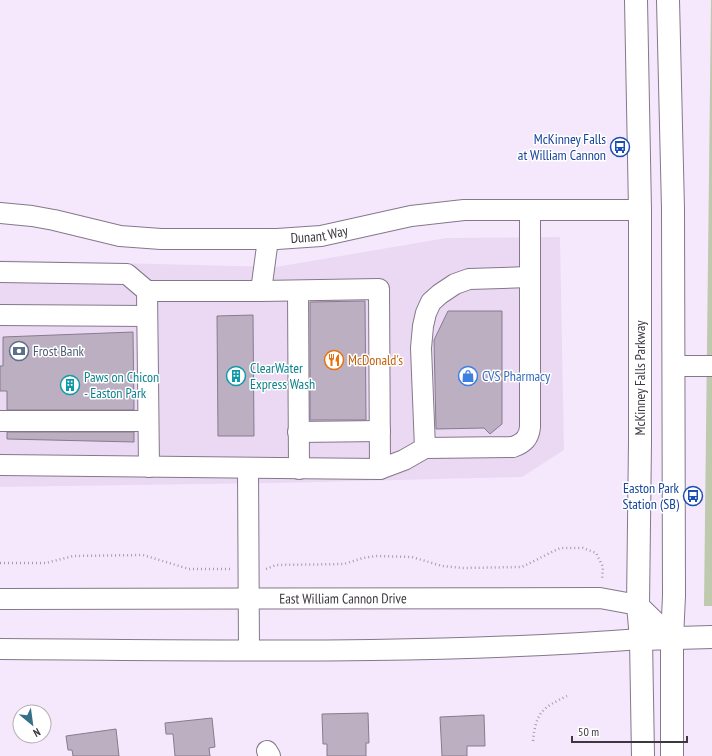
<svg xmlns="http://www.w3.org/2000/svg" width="712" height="756" font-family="'PT Sans Narrow',sans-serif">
<rect width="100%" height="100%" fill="#f6e8fc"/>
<path fill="#ebd9f4" d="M560,237l4,213 -42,27 -243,6 -279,4v-227l276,7 170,-29z"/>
<path fill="#bfc9ad" d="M711,0h1v606h-8z"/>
<g fill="#bcafc2" stroke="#877b8d">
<path d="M365,301l1,119h-56v-118z"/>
<path d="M448,311h54v113l-12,10 -6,-6 -48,1 -2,-89z"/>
<path d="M253,315l1,121h-36l-1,-120z"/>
<path d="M133,332l1,78h-127v-19h-7v-25h3v-29z"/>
<path d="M7,432h127v10l-127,-3z"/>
<path d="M368,713l1,30h-3v13h-39v-12h-4l-1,-30z"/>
<path d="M484,715l1,31h-18v10h-25l-2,-39z"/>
<path d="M212,718l3,29 -6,1 1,8h-35l-2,-22h-7l-1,-11z"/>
<path d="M116,729l3,27h-46l-1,-6h-4l-2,-14z"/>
</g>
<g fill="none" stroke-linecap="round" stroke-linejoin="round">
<defs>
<g id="minor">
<path id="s1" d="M0,213l32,3 22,4 66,16 41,3h116l44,-3 90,-20 53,-6h176"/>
<path d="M0,272l127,2 20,17h114l7,-52"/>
<path d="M147,291l2,176"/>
<path d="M261,291l118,-2 1,180"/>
<path d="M298,291l1,178"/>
<path d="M0,315l147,1"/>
<path d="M673,366h39"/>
<path d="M0,421h148"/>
<path d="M298,432l82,-1"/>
<path d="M425,448l-4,-100 2,-22 3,-13 5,-11 9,-8 15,-10 14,-5 60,-2"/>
<path d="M0,465l380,4 24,-9 21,-12 88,-1c11,-4 16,-9 17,-20v-217"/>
<path d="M248,468l1,182"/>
<path id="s2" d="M0,599l600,-1 38,7 34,33"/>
<path d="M0,649c213,1 428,6 641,-10"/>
<path d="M267,751l3,5"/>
</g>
<g id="major">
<path d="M636,0l4,210v232l-2,163 3,34 2,117"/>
<path d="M668,0l5,209 1,387 -2,42v118"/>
<path d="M641,639l71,-2"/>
</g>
</defs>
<use href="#minor" stroke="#84788a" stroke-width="22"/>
<use href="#major" stroke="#84788a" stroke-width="24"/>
<g stroke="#a69cab" stroke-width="2.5" stroke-dasharray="1 3" stroke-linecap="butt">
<path d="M0,563h46l27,-7 70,-1 46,14h44"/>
<path d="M266,569l10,-4 68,-1 19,-6 13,-2 36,1 30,9 21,2 59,-1 38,-19h23l13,5 7,14 -1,13"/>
<path d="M533,741c3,-29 9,-33 34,-45"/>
</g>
<use href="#minor" stroke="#fff" stroke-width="20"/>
<use href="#major" stroke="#fff" stroke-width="22"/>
</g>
<defs>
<symbol id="bus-ring" viewBox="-11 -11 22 22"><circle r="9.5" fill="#fff" stroke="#1a4fb4" stroke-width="1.5"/><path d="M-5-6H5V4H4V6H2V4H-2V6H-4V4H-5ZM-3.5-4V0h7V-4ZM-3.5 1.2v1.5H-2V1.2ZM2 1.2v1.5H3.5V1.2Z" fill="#1a4fb4"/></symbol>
<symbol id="bank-ring" viewBox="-11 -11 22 22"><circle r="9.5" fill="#fff" stroke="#5c6f8a" stroke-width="1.5"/><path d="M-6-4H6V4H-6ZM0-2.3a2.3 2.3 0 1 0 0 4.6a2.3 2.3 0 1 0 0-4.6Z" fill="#5c6f8a"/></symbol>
<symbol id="restaurant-ring" viewBox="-11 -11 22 22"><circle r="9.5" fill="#fff" stroke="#e8710a" stroke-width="1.5"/><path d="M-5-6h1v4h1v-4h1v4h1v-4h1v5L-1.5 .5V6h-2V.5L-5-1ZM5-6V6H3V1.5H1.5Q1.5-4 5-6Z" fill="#e8710a"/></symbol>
<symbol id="building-ring" viewBox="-11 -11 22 22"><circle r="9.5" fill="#fff" stroke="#0f9aa8" stroke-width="1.5"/><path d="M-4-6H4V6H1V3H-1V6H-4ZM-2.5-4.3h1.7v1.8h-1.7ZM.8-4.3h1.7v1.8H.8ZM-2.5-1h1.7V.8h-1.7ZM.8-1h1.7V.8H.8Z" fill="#0f9aa8"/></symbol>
<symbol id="shop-ring" viewBox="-11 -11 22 22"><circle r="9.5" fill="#fff" stroke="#3f7fe0" stroke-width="1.5"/><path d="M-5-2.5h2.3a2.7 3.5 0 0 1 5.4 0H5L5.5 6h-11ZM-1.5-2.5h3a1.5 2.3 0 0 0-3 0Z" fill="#3f7fe0"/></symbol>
</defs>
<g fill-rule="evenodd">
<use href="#bus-ring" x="609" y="136" width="22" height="22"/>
<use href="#bank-ring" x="8" y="340" width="22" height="22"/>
<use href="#restaurant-ring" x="323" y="349" width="22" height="22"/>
<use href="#building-ring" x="225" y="365" width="22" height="22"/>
<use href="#shop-ring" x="457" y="365" width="22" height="22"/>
<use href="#building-ring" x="59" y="374" width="22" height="22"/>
<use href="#bus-ring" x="682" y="485" width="22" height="22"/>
</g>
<g text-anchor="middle" stroke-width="3" stroke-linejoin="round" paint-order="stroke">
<g font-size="14" fill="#164399" stroke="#fff" text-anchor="end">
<text x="606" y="144">McKinney Falls<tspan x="606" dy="16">at William Cannon</tspan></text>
<text x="679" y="493">Easton Park<tspan x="679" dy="16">Station (SB)</tspan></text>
</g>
<g font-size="14" fill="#3d373f" stroke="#fff">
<text dy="5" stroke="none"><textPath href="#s1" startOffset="322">Dunant Way</textPath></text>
<text transform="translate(640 378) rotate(-90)" y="5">McKinney Falls Parkway</text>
<text dy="5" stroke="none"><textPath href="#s2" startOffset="343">East William Cannon Drive</textPath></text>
</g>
<g font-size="14" fill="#4e5e75" stroke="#fff" text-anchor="start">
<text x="33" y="356">Frost Bank</text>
</g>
<g font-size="14" fill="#c56008" stroke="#fff" text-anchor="start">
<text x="348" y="365">McDonald's</text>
</g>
<g font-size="14" fill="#0d838f" stroke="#fff" text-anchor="start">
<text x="250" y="373">ClearWater<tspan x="250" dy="16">Express Wash</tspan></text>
<text x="84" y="382">Paws on Chicon<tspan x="84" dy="16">- Easton Park</tspan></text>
</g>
<g font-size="14" fill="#366cbe" stroke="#fff" text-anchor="start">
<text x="482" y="381">CVS Pharmacy</text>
</g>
</g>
<g transform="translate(32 724) rotate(151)"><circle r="19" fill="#ffffff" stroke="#b1afb2"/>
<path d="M0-3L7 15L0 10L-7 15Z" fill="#356f88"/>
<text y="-6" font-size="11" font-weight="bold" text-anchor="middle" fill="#3d373f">N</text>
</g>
<path d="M572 736v6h115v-6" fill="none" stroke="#3d373f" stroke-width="2"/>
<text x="578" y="736" font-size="12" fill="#3d373f" stroke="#ffffff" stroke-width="3" paint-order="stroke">50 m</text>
</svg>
